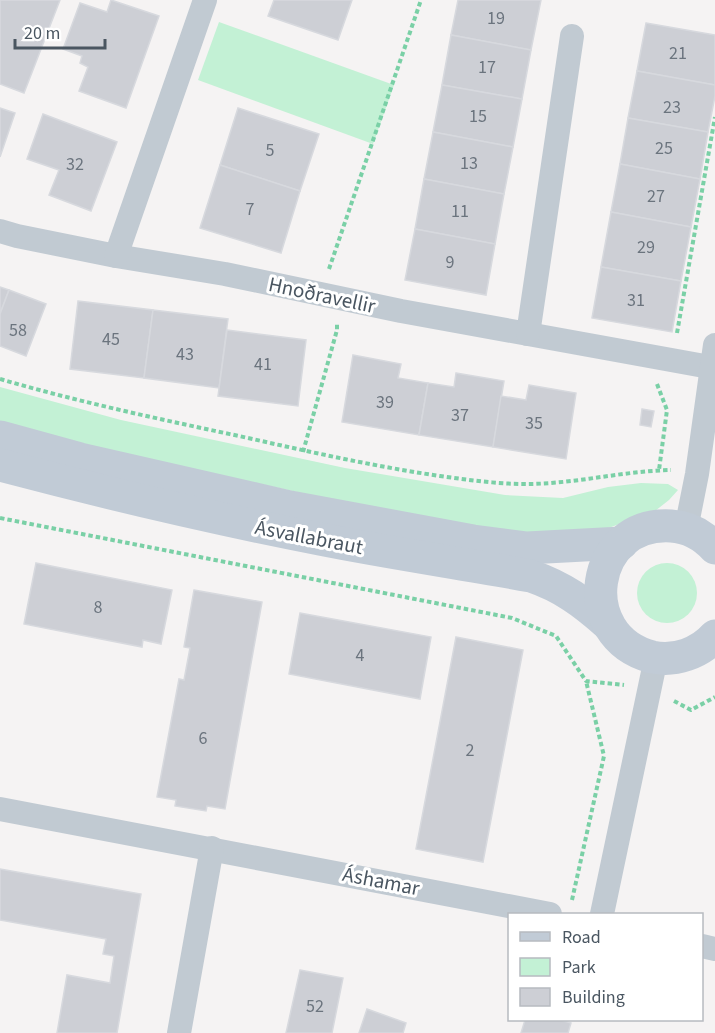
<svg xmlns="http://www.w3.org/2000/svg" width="715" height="1033" font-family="'Source Sans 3',sans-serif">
<rect width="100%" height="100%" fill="#f5f3f3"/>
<g fill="#c3f1d5">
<path d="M219,22l175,63 -21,59 -175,-64z"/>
<path d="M0,387l121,33 224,48 160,27 58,3 45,-11 33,-4 27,1 10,6 -9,10 -14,11 -52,19 -108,6 -495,-110z"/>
<circle cx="667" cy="593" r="30"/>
</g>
<g fill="#cdcfd5" stroke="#d7d9de" stroke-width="1.5">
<path d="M0,0h60l-36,93 -24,-9z"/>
<path d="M111,0l48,16 -33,92 -47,-17 9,-24 -8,-4 2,-7 -19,-7 17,-46 27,9z"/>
<path d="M274,0h78l-14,40 -70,-24z"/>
<path d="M458,0h83l-10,50 -80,-15z"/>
<path d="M646,23l69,12v50l-78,-14z"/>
<path d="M451,35l80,15 -9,49 -80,-14z"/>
<path d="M637,71l78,14v11l-7,36 -80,-14z"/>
<path d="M442,85l80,14 -9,48 -80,-15z"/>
<path d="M0,108l15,5 -15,44z"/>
<path d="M238,108l81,26 -19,57 -80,-26z"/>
<path d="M43,114l74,28 -26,69 -42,-16 10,-25 -32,-11z"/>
<path d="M628,118l80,14 -8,47 -80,-15z"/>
<path d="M433,132l80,15 -9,47 -80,-15z"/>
<path d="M620,164l80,15 -9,48 -80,-15z"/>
<path d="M220,165l80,26 -19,62 -81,-25z"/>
<path d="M424,179l80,15 -9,50 -80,-15z"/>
<path d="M611,212l80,15 -10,54 -80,-14z"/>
<path d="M415,229l80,15 -9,51 -81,-15z"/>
<path d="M601,267l80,14 -9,51 -80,-14z"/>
<path d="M0,287l9,3 -9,24z"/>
<path d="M9,290l37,14 -20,52 -26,-10v-32z"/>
<path d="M78,301l75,9 -9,68 -74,-9z"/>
<path d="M153,310l75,9 -9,69 -75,-10z"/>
<path d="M227,330l79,10 -8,66 -80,-10z"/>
<path d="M353,355l48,9 -3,14 30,5 -9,52 -77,-13z"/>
<path d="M456,373l48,8 -11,66 -74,-12 9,-52 26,4z"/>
<path d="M529,385l47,8 -10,66 -73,-12 8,-51 25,4z"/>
<path d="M642,409l12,2 -3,16 -11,-2z"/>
<path d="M36,563l136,27 -11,54 -18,-4 -1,7 -118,-23z"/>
<path d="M194,590l68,12 -37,207 -18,-3 -1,5 -31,-5 1,-6 -19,-3 22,-118 5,1 6,-32 -6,-1z"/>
<path d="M300,613l131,24 -11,62 -131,-25z"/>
<path d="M456,637l67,13 -40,212 -67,-13z"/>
<path d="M0,869l141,25 -24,139h-60l10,-58 43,8 4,-27 -11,-2 3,-15 -106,-19z"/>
<path d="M300,970l43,8 -11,55h-46z"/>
<path d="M367,1009l39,14 -3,10h-44z"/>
<path d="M525,1020h36l10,3 -3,10h-47z"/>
</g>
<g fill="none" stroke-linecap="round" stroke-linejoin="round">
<g stroke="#7ad0a6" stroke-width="4" stroke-dasharray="4.5 3" stroke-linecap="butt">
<path d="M329,269l92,-269"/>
<path d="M677,333l38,-216"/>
<path d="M0,379c79,23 159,40 239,57 67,15 133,30 201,40 29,4 57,8 86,8 49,0 96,-13 145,-14"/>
<path d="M657,384l10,26 -8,60"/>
<path d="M303,452l34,-122v-6"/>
<path d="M0,518l512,100 44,18 30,45 38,4"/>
<path d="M674,701l17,9 24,-13"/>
<path d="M572,900l32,-144 -18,-75"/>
</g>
<g stroke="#c1cad2" stroke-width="24">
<path d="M0,231l17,5 99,20 109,18 176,37 314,57"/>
<path d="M116,256l89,-256"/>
<path d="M528,334l44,-298"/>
<path d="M686,529l11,-55 18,-129"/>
<path d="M0,809l550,105"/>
<path d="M602,914l54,-256"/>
<path d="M702,946l13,3"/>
<path d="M179,1033l33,-185"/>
</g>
<g stroke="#c1cbd6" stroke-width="33">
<path d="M0,437l80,22 210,48 183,34 54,7 95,-5"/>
<path d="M0,465c106,28 212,53 320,74 70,14 140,24 211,37 32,11 52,26 77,48"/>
<path d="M715,548c-12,-13 -27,-21 -44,-22 -81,-5 -98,110 -19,131 23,5 48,-4 63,-21"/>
</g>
</g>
<g text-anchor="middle" stroke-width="6" stroke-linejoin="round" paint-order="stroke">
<g font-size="18" fill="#6b747e">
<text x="496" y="24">19</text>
<text x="678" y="59">21</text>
<text x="487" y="73">17</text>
<text x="672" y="113">23</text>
<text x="478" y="122">15</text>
<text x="664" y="154">25</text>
<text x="270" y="156">5</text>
<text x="469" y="169">13</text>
<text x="75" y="170">32</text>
<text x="656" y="202">27</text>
<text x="250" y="215">7</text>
<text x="460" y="217">11</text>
<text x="646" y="253">29</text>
<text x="450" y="268">9</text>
<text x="636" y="306">31</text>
<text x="18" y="336">58</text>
<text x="111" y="345">45</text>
<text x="185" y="360">43</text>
<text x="263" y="370">41</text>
<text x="385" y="408">39</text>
<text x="460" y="421">37</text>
<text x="534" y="429">35</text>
<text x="98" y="613">8</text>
<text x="360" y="661">4</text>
<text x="203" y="744">6</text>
<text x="470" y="756">2</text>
<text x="315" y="1012">52</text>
</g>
<g font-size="21" fill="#4a5661" stroke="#fff">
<text transform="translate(322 295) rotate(12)" y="7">Hnoðravellir</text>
<text transform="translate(309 537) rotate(11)" y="7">Ásvallabraut</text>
<text transform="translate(381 881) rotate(11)" y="7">Áshamar</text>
</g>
</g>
<rect x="508" y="913" width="195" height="108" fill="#ffffff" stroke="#b7bbc0" stroke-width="1.5"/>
<rect x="520" y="932" width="30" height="9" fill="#c1cbd6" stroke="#b7bbc0" stroke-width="1.5"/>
<text x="562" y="943" font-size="18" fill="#4a5661">Road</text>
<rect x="520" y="958" width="30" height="18" fill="#c3f1d5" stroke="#b7bbc0" stroke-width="1.5"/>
<text x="562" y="973" font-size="18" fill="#4a5661">Park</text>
<rect x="520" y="988" width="30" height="18" fill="#cdcfd5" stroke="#b7bbc0" stroke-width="1.5"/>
<text x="562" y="1003" font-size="18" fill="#4a5661">Building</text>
<path d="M15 39v9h90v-9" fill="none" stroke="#4a5661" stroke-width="3"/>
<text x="24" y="39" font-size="18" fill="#4a5661" stroke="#ffffff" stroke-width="4.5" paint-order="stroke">20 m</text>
</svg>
